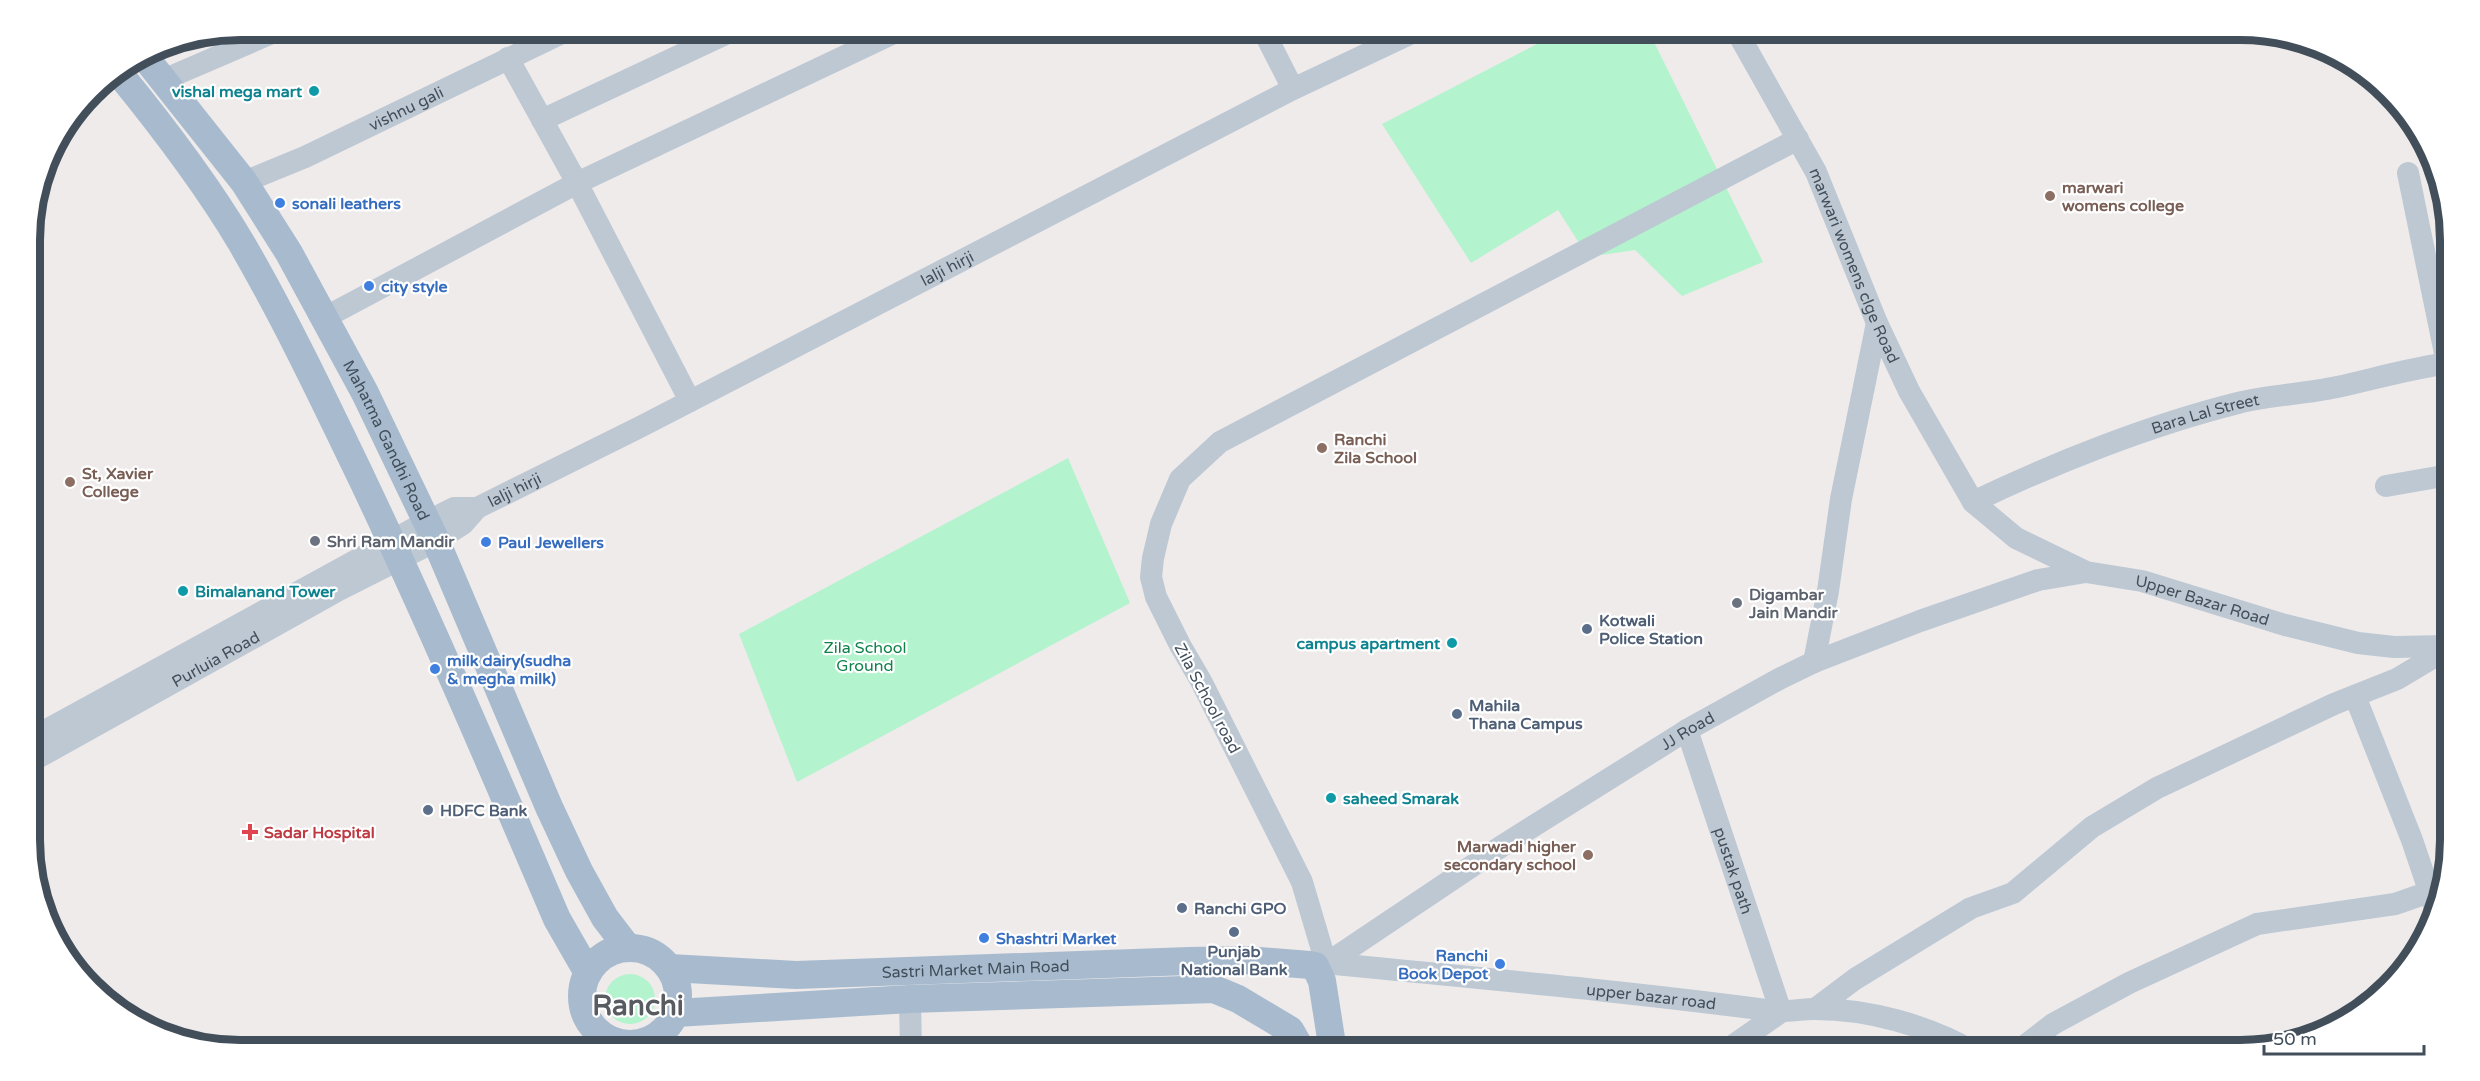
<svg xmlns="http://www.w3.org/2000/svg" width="2480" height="1081" font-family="'Varela Round',sans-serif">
<rect width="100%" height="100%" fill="#efebeb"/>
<g fill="#b3f3cd">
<path d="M1564,30h84l115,232 -81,34 -47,-46 -47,7 -30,-47 -87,53 -89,-139z"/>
<path d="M1068,458l62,145 -333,179 -58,-148z"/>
<circle cx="630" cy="999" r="25"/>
</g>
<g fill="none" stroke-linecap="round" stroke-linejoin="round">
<g stroke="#bdc8d3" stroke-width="22">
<path d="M1263,30l30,59"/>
<path id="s1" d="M1736,30l80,142 61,151 32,68 64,111 43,36 70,34 56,9 143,44 73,18 36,4 55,-1"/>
<path d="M508,58l69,125 113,218"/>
<path d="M163,80l116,-50"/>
<path d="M542,120l192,-90"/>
<path d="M2408,173l39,190"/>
<path id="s2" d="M244,182l61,-25 263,-127"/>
<path d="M324,318l253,-135 323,-153"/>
<path d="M2386,486l63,-11"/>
<path id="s3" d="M1973,502c81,-39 177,-77 265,-99 32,-8 66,-9 99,-16 37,-8 74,-19 112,-24"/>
<path d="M1814,662l14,-71 13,-92 36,-176"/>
<path d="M2355,696l57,144 24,71"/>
<path id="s4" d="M1687,730l94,282 -56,39"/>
<path d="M32,738l394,-216 28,-14h23"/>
<path id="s5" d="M32,761l307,-171 97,-49 27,-17 14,-16 163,-81 653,-338 125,-59"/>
<path d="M1326,963l-24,-81 -101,-201 -21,-36 -24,-48 -5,-20 2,-19 8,-34 19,-45 40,-37 578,-303"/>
<path id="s6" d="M1326,963c149,15 299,28 448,48 14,1 27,-2 41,-2 52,0 112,16 157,42"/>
<path id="s7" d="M1317,970l188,-126 182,-114 94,-52 33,-16 106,-41 118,-41 48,-8"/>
<path d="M910,999l1,52"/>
<path d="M1815,1009l40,-30 116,-71 42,-15 79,-66 65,-39 177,-84 63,-25 52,-31"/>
<path d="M2018,1051l35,-27 76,-41 128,-59 138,-20 46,-16"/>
</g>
<g stroke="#a8bbce" stroke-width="28">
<path id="s8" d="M144,56l100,126 45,71 76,140 71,148 113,266 30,64 26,47 23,30"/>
<path d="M118,72c45,55 88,111 124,172 44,76 82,156 120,235 69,145 132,293 195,440l31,54"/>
<circle cx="630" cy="996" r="48"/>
<path id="s9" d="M670,968l126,7 393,-14 58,-1 63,5 5,1 7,15 11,70"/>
<path d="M676,1013l234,-14 304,-10 24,10 52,31 12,21"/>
</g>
</g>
<g fill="#0f9aa8" stroke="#fff" stroke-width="2">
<circle cx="314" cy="91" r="6"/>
<circle cx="183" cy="591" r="6"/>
<circle cx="1452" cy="643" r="6"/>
<circle cx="1331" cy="798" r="6"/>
</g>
<g fill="#8d6e63" stroke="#fff" stroke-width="2">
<circle cx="2050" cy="196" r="6"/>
<circle cx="1322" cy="448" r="6"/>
<circle cx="70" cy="482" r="6"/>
<circle cx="1588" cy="855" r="6"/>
</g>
<g fill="#3f7fe0" stroke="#fff" stroke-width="2">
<circle cx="280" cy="203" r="6"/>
<circle cx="369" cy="286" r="6"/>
<circle cx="486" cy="542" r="6"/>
<circle cx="435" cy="669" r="6"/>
<circle cx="984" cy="938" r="6"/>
<circle cx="1500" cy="964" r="6"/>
</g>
<g fill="#6b7280" stroke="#fff" stroke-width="2">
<circle cx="315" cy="541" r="6"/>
<circle cx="1737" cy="603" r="6"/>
</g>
<g fill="#5c6f8a" stroke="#fff" stroke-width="2">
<circle cx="1587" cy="629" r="6"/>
<circle cx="1457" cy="714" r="6"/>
<circle cx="428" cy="810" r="6"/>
<circle cx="1182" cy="908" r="6"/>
<circle cx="1234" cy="932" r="6"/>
</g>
<path fill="#e0444e" stroke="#fff" stroke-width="2" d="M247 823h6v6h6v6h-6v6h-6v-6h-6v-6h6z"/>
<g text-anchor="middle" stroke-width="4.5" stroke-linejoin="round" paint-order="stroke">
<g font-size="16" font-weight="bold" fill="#0d838f" stroke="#fff" text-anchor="end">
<text x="302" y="97">vishal mega mart</text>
<text x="195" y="597" text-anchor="start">Bimalanand Tower</text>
<text x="1440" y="649">campus apartment</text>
<text x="1343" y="804" text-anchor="start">saheed Smarak</text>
</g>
<g font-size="16" fill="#424f5b" stroke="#fff">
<text dy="6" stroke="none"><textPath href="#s2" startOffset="178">vishnu gali</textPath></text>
<text dy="6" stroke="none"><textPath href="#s1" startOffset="264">marwari womens clge Road</textPath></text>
<text dy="6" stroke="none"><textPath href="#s5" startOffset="1041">lalji hirji</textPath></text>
<text dy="6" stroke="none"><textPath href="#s3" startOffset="249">Bara Lal Street</textPath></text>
<text dy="6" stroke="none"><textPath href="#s8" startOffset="456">Mahatma Gandhi Road</textPath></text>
<text dy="6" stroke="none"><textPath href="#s5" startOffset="555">lalji hirji</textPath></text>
<text dy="6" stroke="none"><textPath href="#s1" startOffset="783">Upper Bazar Road</textPath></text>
<text dy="6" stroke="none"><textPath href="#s5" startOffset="210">Purluia Road</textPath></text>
<text transform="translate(1208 698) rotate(62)" y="6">Zila School road</text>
<text dy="6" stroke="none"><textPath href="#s7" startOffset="441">JJ Road</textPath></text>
<text dy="6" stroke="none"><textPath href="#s4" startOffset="148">pustak path</textPath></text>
<text dy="6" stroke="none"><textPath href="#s9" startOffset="306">Sastri Market Main Road</textPath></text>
<text dy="6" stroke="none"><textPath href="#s6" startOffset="327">upper bazar road</textPath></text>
</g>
<g font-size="16" font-weight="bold" fill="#785e54" stroke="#fff" text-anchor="start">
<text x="2062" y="193">marwari<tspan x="2062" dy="18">womens college</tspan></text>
<text x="1334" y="445">Ranchi<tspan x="1334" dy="18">Zila School</tspan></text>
<text x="82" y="479">St, Xavier<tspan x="82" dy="18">College</tspan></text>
<text x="1576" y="852" text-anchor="end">Marwadi higher<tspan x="1576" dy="18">secondary school</tspan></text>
</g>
<g font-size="16" font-weight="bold" fill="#366cbe" stroke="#fff" text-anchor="start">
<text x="292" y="209">sonali leathers</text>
<text x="381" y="292">city style</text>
<text x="498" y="548">Paul Jewellers</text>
<text x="447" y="666">milk dairy(sudha<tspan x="447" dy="18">&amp; megha milk)</tspan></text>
<text x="996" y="944">Shashtri Market</text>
<text x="1488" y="961" text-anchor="end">Ranchi<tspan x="1488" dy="18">Book Depot</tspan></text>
</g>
<g font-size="16" font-weight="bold" fill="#5b616d" stroke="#fff" text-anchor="start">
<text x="327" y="547">Shri Ram Mandir</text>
<text x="1749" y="600">Digambar<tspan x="1749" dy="18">Jain Mandir</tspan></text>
</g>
<g font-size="16" font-weight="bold" fill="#4e5e75" stroke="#fff" text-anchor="start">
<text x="1599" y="626">Kotwali<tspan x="1599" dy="18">Police Station</tspan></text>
<text x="1469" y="711">Mahila<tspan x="1469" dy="18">Thana Campus</tspan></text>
<text x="440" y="816">HDFC Bank</text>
<text x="1194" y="914">Ranchi GPO</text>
<text x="1234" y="957" text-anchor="middle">Punjab<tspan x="1234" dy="18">National Bank</tspan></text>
</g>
<g font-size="16" fill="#0d8249" stroke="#fff">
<text x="865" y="653">Zila School<tspan x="865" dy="18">Ground</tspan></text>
</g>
<g font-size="16" font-weight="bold" fill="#be3a42" stroke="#fff" text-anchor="start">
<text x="264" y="838">Sadar Hospital</text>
</g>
<g font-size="28" font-weight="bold" fill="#585c61" stroke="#fff">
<text x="638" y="1015">Ranchi</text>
</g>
</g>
<path d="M0 0H2480V1081H0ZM240 40H2240A200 200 0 0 1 2440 240V840A200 200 0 0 1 2240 1040H240A200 200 0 0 1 40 840V240A200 200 0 0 1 240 40Z" fill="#fff" fill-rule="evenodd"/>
<path fill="none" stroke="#424f5b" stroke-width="8" d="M240 40H2240A200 200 0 0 1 2440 240V840A200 200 0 0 1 2240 1040H240A200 200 0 0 1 40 840V240A200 200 0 0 1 240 40Z"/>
<path d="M2264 1045v9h160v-9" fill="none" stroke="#424f5b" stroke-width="3"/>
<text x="2273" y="1045" font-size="18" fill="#424f5b" stroke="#ffffff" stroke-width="4.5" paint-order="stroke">50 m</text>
</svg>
